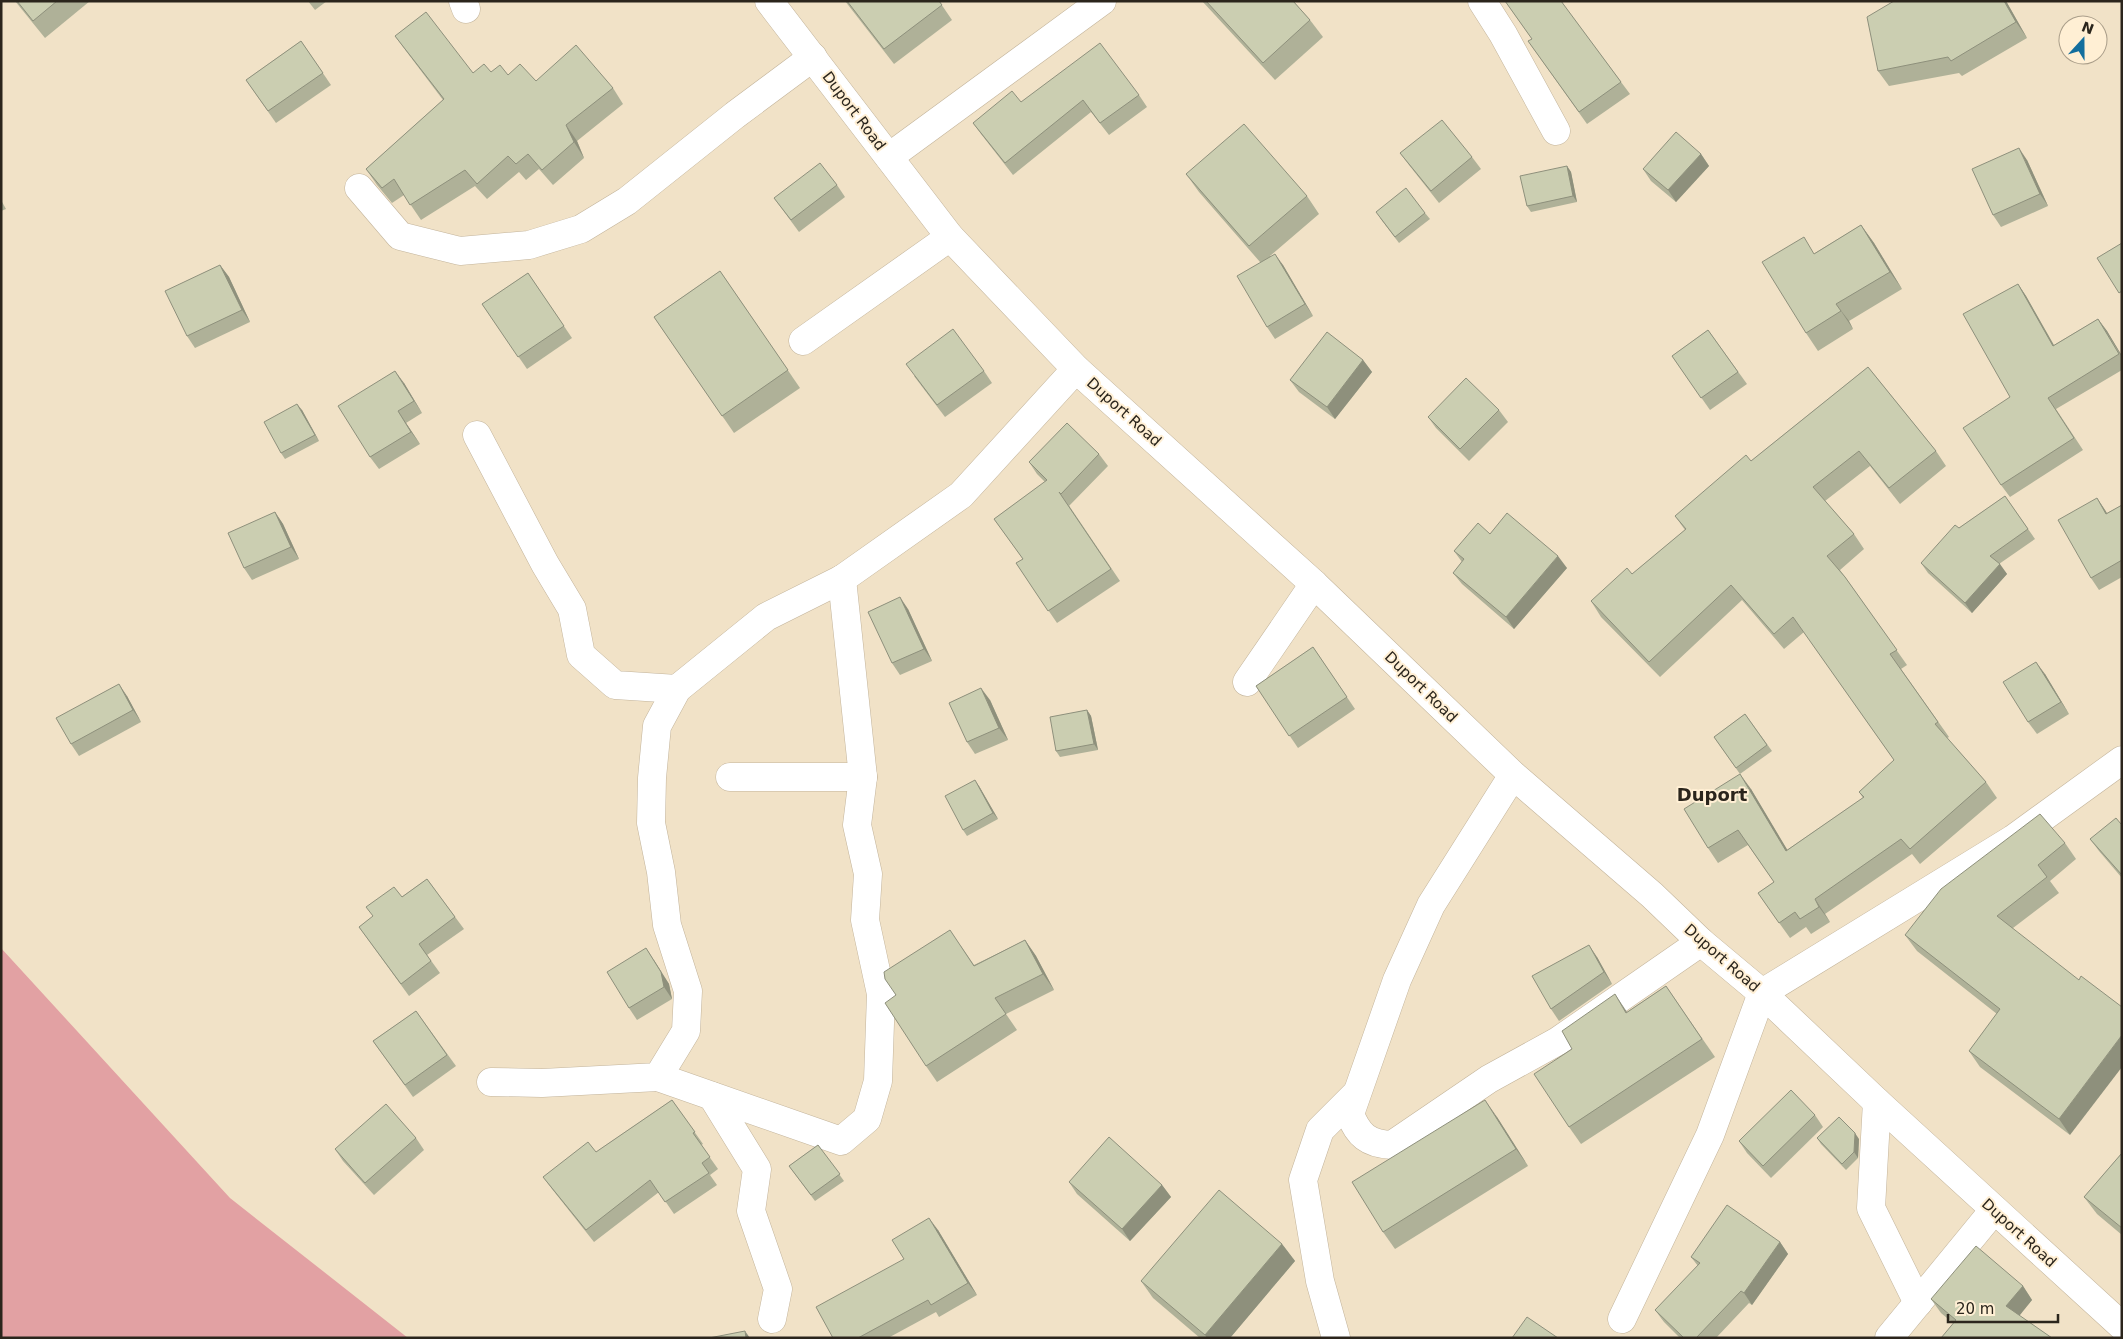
<svg xmlns="http://www.w3.org/2000/svg" width="2123" height="1339" font-family="'DejaVu Sans',sans-serif">
<rect width="100%" height="100%" fill="#f1e2c7"/>
<path fill="#e2a1a3" d="M1,948l229,250 178,140h-407z"/>
<g fill="none" stroke-linecap="round" stroke-linejoin="round">
<defs>
<g id="minor">
<path d="M463,1l3,8"/>
<path d="M769,1l181,236 126,132 238,215 199,191 139,120 49,47 61,51 115,109 245,224"/>
<path d="M1482,1l21,33 53,97"/>
<path d="M889,157l213,-156"/>
<path d="M359,188l41,48 60,15 69,-6 52,-16 46,-28 108,-86 78,-58"/>
<path d="M803,341l147,-104"/>
<path d="M477,435l68,129 27,45 9,46 34,30 62,4"/>
<path d="M1247,682l67,-98"/>
<path d="M1513,775l-82,130 -34,75 -47,134c8,21 18,30 42,31l97,-66 69,-38 143,-99"/>
<path d="M730,777h133"/>
<path d="M658,1077l183,64 26,-22 11,-38 3,-87 -16,-74 3,-46 -11,-49 6,-48 -21,-198"/>
<path d="M491,1082l51,1 116,-6 28,-46 2,-40 -21,-66 -6,-53 -10,-49 1,-45 5,-52 20,-37 89,-72 76,-38 119,-84 115,-126"/>
<path d="M712,1096l45,73 -6,42 27,78 -6,30"/>
<path d="M1877,1102l-6,106 47,95"/>
<path d="M1622,1319l88,-184 52,-142 251,-154 109,-79"/>
<path d="M1336,1338l-16,-57 -17,-101 17,-50 35,-35"/>
<path d="M1889,1338l105,-128"/>
</g>
</defs>
<use href="#minor" stroke="#c3b49b" stroke-width="29"/>
<use href="#minor" stroke="#fff" stroke-width="28"/>
</g>
<g fill="#afb198">
<path d="M15,1h75l-45,37z"/>
<path d="M308,1h19l-12,9z"/>
<path d="M845,1h94l13,19 -58,44z"/>
<path d="M1202,1h91l17,19 13,17 -48,43z"/>
<path d="M1505,1h60l-3,2 68,91 -43,30 -59,-83 4,-2z"/>
<path d="M1894,1h112l21,37 -65,38 -3,-3 -70,13 -11,-15z"/>
<path d="M395,36l78,37 18,-1 17,3 28,6 77,7 10,16 -46,37 7,17 -31,27 -14,-16 -13,11 -7,-8 -32,27 -12,-13 -54,34 -17,-25 -12,8 -15,-18 -11,-16 77,-69 -37,-49z"/>
<path d="M301,41l30,44 -55,38 -30,-43z"/>
<path d="M1139,95l8,12 -38,28 -18,-23 -78,63 -32,-41 -8,-11 48,-21z"/>
<path d="M1400,153l72,4 9,12 -42,34 -30,-38z"/>
<path d="M1701,154l8,12 -33,36 -25,-21 -8,-12z"/>
<path d="M2027,160l21,46 -47,21 -8,-12z"/>
<path d="M1567,166l4,6 6,30 -46,10 -4,-6z"/>
<path d="M1186,174l121,22 12,18 -49,42 13,9 30,51 -38,23 -8,-12 -7,-65 -61,-70z"/>
<path d="M837,185l8,12 -46,35 -25,-34z"/>
<path d="M1,200l5,9 -5,2z"/>
<path d="M1425,213l5,6 -31,24 -19,-25z"/>
<path d="M1861,225l13,18 28,46 -53,32 4,8 -35,22 -12,-18 9,-80z"/>
<path d="M220,265l9,12 21,45 -55,26 -8,-12z"/>
<path d="M720,271l80,117 -66,45 -80,-116z"/>
<path d="M528,273l44,65 -45,31 -45,-65z"/>
<path d="M2018,284l8,12 28,49 44,-26 9,12 15,25v14l-66,39 27,41 -73,47 -9,-12 9,-88z"/>
<path d="M1708,330l39,54 -37,26 -38,-54z"/>
<path d="M1363,360l9,12 -37,47 -36,-27 -9,-12z"/>
<path d="M1868,367l68,84 10,15 -46,38 -30,-38 -45,35 29,33 10,15 -24,21 5,7 62,88 -6,4 48,68 -2,1 39,44 11,16 -77,66 -8,-10 -87,60 5,8 -19,12 -5,-7 -16,11 -32,-45 16,-11 -26,-37 -30,18 -10,-15 43,-59 36,61 76,-52 -4,-6 35,-32 -90,-128 -20,17 -42,-49 -82,77 -59,-60 -10,-16 41,-27 53,-44 -10,-14 76,-55z"/>
<path d="M984,371l8,12 -47,34 -31,-41z"/>
<path d="M404,383l18,30 -16,10 14,21 -41,25 -9,-12z"/>
<path d="M302,410l17,31 -34,18 -4,-6z"/>
<path d="M1499,410l9,12 -39,39 -33,-33 -8,-11z"/>
<path d="M1099,454l9,12 -39,40 -1,-2 52,77 -63,42 -41,-60 7,-4 -29,-40 51,-37 -8,-8 -8,-12z"/>
<path d="M2005,496l30,43 -36,25 8,10 -35,39 -44,-40 -7,-10 38,-35z"/>
<path d="M2097,498l10,15 15,-8v72l-23,13 -8,-12z"/>
<path d="M275,512l8,12 16,35 -47,21 -8,-12z"/>
<path d="M1490,534l77,34 -53,61 -52,-45 -9,-11 9,-11 -8,-11z"/>
<path d="M908,609l24,52 -32,14 -8,-12z"/>
<path d="M1313,647l42,62 -57,39 -42,-62z"/>
<path d="M2045,674l24,40 -32,20 -9,-12z"/>
<path d="M127,696l14,26 -62,34 -8,-12z"/>
<path d="M990,700l18,40 -33,14 -8,-12z"/>
<path d="M1087,710l4,6 7,34 -38,7 -4,-6z"/>
<path d="M1745,714l27,37 -32,23 -26,-37z"/>
<path d="M979,786l19,33 -31,17 -4,-6z"/>
<path d="M2122,824v54l-23,-27 -9,-12z"/>
<path d="M2065,843l11,16 -26,22 9,12 -46,35 57,207 -90,-68 -11,-16 28,-37 -80,-63 -12,-16z"/>
<path d="M427,879l37,50 -37,26 13,18 -31,23 -50,-69z"/>
<path d="M1025,940l11,16 18,34 -48,24 11,16 -80,52 -11,-16 35,-120 13,19z"/>
<path d="M1597,957l15,27 -53,37 -8,-12z"/>
<path d="M654,960l15,24 3,15 -35,21 -8,-12z"/>
<path d="M1666,986l49,71 -134,87 -12,-17 58,-115z"/>
<path d="M416,1011l40,55 -43,31 -40,-56z"/>
<path d="M672,1100l31,44 -2,1 17,24 -8,6 7,10 -43,29 -15,-22 -65,50 -42,-53 -9,-12 53,-25z"/>
<path d="M1815,1115l8,12 -52,51 -24,-25 -8,-12z"/>
<path d="M1497,1117l31,49 -133,83 -12,-17z"/>
<path d="M416,1138l8,12 -50,45 -31,-34 -8,-12z"/>
<path d="M1817,1138l42,1 -1,19 -12,12 -25,-26z"/>
<path d="M818,1145l26,36 -29,20 -26,-35z"/>
<path d="M2122,1153v82l-25,-21 -13,-17z"/>
<path d="M1069,1182l93,3 9,12 -41,44 -53,-47z"/>
<path d="M938,1230l39,65 -38,22 -3,-5 -48,26h-55l71,-79z"/>
<path d="M1780,1242l8,12 -36,51 -3,-2 -33,35h-36l-16,-16 -9,-12 43,-44 -7,-9z"/>
<path d="M1282,1244l13,17 -65,77h-30l-47,-40 -12,-17z"/>
<path d="M2023,1286l9,14 -13,15 -66,8 -12,-10 -10,-14z"/>
</g>
<g fill="#8e907c">
<path d="M2004,1h2l21,37 -11,-16z"/>
<path d="M566,125l11,16 7,17 -10,-16z"/>
<path d="M2019,148l8,12 21,46 -8,-12z"/>
<path d="M1701,154l8,12 -33,36 -8,-12z"/>
<path d="M1567,166l4,6 6,30 -4,-6z"/>
<path d="M1861,225l13,18 28,46 -12,-17z"/>
<path d="M1275,254l8,11 30,51 -8,-12z"/>
<path d="M220,265l9,12 21,45 -8,-12z"/>
<path d="M2018,284l8,12 35,62 -8,-12z"/>
<path d="M1836,304l13,17 4,8 -12,-18z"/>
<path d="M2098,319l9,12 15,25v1z"/>
<path d="M1363,360l9,12 -37,47 -8,-12z"/>
<path d="M395,371l9,12 18,30 -8,-12z"/>
<path d="M297,404l5,6 17,31 -4,-6z"/>
<path d="M398,411l22,33 -9,-12z"/>
<path d="M2097,498l8,12 9,16 -8,-12z"/>
<path d="M275,512l8,12 16,35 -8,-12z"/>
<path d="M1558,556l9,12 -53,61 -8,-12z"/>
<path d="M2000,564l7,10 -35,39 -7,-10z"/>
<path d="M900,597l8,12 24,52 -8,-12z"/>
<path d="M2036,662l9,12 24,40 -8,-12z"/>
<path d="M119,684l8,12 14,26 -8,-12z"/>
<path d="M981,688l9,12 18,40 -9,-12z"/>
<path d="M1087,710l4,6 7,34 -4,-6z"/>
<path d="M1740,774l11,15 46,77 -11,-15z"/>
<path d="M975,780l4,6 19,33 -5,-6z"/>
<path d="M1815,899l10,15 5,8 -11,-15z"/>
<path d="M1025,940l11,16 18,34 -11,-16z"/>
<path d="M1589,945l8,12 15,27 -8,-12z"/>
<path d="M646,948l23,36 3,15 -8,-12z"/>
<path d="M1615,994l12,18 -1,1z"/>
<path d="M2122,1035v32l-52,68 -11,-16z"/>
<path d="M1485,1100l12,17 31,49 -12,-17z"/>
<path d="M1855,1133l4,6 -1,19 -4,-6z"/>
<path d="M1162,1185l9,12 -41,44 -8,-12z"/>
<path d="M929,1218l9,12 39,65 -9,-12z"/>
<path d="M1780,1242l8,12 -36,51 -8,-12z"/>
<path d="M1282,1244l13,17 -65,77h-23l-2,-3z"/>
<path d="M2023,1286l9,14 -16,20 -10,-14z"/>
<path d="M745,1331l5,7h-4z"/>
</g>
<g fill="#cbceb1" stroke="#8e907c">
<path d="M17,1h40l-24,20z"/>
<path d="M847,1h92l3,4 -58,44z"/>
<path d="M1206,1h87l17,19 -47,43z"/>
<path d="M1505,1h56l60,81 -42,30 -51,-71 4,-2z"/>
<path d="M1894,1h110l12,21 -65,39 -3,-4 -70,14 -11,-54z"/>
<path d="M426,12l47,61 11,-9 7,8 9,-7 8,10 12,-11 16,17 40,-36 37,43 -47,37 8,17 -32,28 -14,-16 -12,10 -8,-8 -31,28 -12,-14 -55,35 -16,-26 -12,9 -16,-19 78,-70 -49,-63z"/>
<path d="M301,41l22,32 -55,38 -22,-31z"/>
<path d="M1100,43l39,52 -39,28 -17,-23 -78,63 -32,-40 39,-32 9,11z"/>
<path d="M1442,120l30,37 -41,34 -31,-38z"/>
<path d="M1244,124l63,72 -58,50 -63,-72z"/>
<path d="M1676,132l25,22 -33,36 -25,-21z"/>
<path d="M2019,148l21,46 -47,21 -21,-46z"/>
<path d="M820,163l17,22 -46,35 -17,-22z"/>
<path d="M1567,166l6,30 -46,10 -7,-30z"/>
<path d="M1406,188l19,25 -30,24 -19,-25z"/>
<path d="M1861,225l29,47 -54,32 5,7 -35,22 -44,-71 42,-25 10,17z"/>
<path d="M2122,243v48l-3,2 -22,-35z"/>
<path d="M1275,254l30,50 -38,23 -30,-51z"/>
<path d="M220,265l22,45 -55,26 -22,-45z"/>
<path d="M720,271l68,99 -66,46 -68,-99z"/>
<path d="M528,273l36,53 -46,31 -36,-53z"/>
<path d="M2018,284l35,62 45,-27 21,35 -71,44 26,40 -73,47 -38,-57 47,-31 -47,-83z"/>
<path d="M953,329l31,42 -47,34 -31,-41z"/>
<path d="M1708,330l30,42 -37,26 -29,-42z"/>
<path d="M1327,332l36,28 -36,47 -37,-27z"/>
<path d="M1868,367l68,84 -47,37 -30,-37 -46,36 41,47 -27,22 18,21 52,73 -7,4 48,68 -3,2 51,58 -76,67 -9,-10 -86,60 4,8 -19,12 -5,-7 -16,11 -21,-30 16,-11 -36,-52 -30,18 -24,-39 56,-35 46,77 78,-54 -5,-5 35,-32 -101,-143 -19,17 -43,-49 -82,77 -58,-61 36,-33 5,6 54,-45 -11,-13 71,-61 5,6z"/>
<path d="M395,371l19,30 -16,10 13,21 -41,25 -32,-51z"/>
<path d="M1466,378l33,32 -39,39 -32,-32z"/>
<path d="M297,404l18,31 -34,18 -17,-31z"/>
<path d="M1067,423l32,31 -38,40 -2,-2 52,77 -63,42 -32,-48 7,-4 -29,-40 53,-39 -18,-18z"/>
<path d="M2005,496l23,33 -38,27 10,8 -35,39 -44,-40 34,-38 4,3z"/>
<path d="M2097,498l9,16 16,-9v55l-31,18 -33,-58z"/>
<path d="M275,512l16,35 -47,21 -16,-35z"/>
<path d="M1507,513l51,43 -52,61 -53,-44 11,-14 -10,-8 24,-28 12,11z"/>
<path d="M900,597l24,52 -32,14 -24,-51z"/>
<path d="M1313,647l34,50 -58,39 -33,-50z"/>
<path d="M2036,662l25,40 -33,20 -25,-40z"/>
<path d="M119,684l14,26 -62,34 -15,-26z"/>
<path d="M981,688l18,40 -32,14 -18,-39z"/>
<path d="M1087,710l7,34 -38,7 -6,-34z"/>
<path d="M1745,714l22,31 -31,23 -22,-31z"/>
<path d="M975,780l18,33 -30,17 -18,-34z"/>
<path d="M2040,814l25,29 -27,22 9,12 -50,39 82,64 2,-4 41,31v28l-63,84 -90,-68 31,-42 -95,-74 36,-46z"/>
<path d="M2116,818l5,6h1v51l-32,-36z"/>
<path d="M427,879l28,38 -36,27 12,17 -30,23 -42,-57 14,-11 -7,-9 28,-20 8,10z"/>
<path d="M950,930l24,36 51,-26 18,34 -48,24 11,16 -80,52 -41,-63 11,-8 -11,-16 -1,-7z"/>
<path d="M1589,945l15,27 -53,37 -19,-33z"/>
<path d="M646,948l15,24 3,15 -35,21 -22,-36z"/>
<path d="M1666,986l36,53 -133,88 -35,-53 38,-25 -10,-18 53,-37 11,19z"/>
<path d="M416,1011l31,44 -42,30 -32,-44z"/>
<path d="M1791,1090l24,25 -52,51 -24,-25z"/>
<path d="M672,1100l23,32 -2,1 17,24 -8,6 7,10 -44,29 -15,-22 -64,50 -43,-53 45,-35 8,10z"/>
<path d="M1485,1100l31,49 -133,83 -31,-50z"/>
<path d="M386,1104l30,34 -51,45 -30,-34z"/>
<path d="M1839,1117l16,16 -1,19 -12,12 -25,-26z"/>
<path d="M1109,1137l53,48 -40,44 -53,-47z"/>
<path d="M818,1145l22,29 -29,21 -22,-29z"/>
<path d="M2122,1153v75l-38,-31z"/>
<path d="M1219,1190l63,54 -77,91 -64,-54z"/>
<path d="M1727,1205l53,37 -36,51 -3,-2 -45,47h-12l-29,-28 45,-47 -9,-6z"/>
<path d="M929,1218l39,65 -37,22 -3,-5 -70,38h-25l-17,-31 88,-48 -12,-19z"/>
<path d="M1976,1246l47,40 -17,20 46,32h-111l15,-18 -25,-21z"/>
<path d="M1527,1317l31,21h-46z"/>
<path d="M745,1331l1,7h-37z"/>
</g>
<g text-anchor="middle" stroke-width="4" stroke-linejoin="round" paint-order="stroke">
<g font-size="15" fill="#2b251c" stroke="#ffefd4">
<text transform="translate(854 111) rotate(53)" y="5">Duport Road</text>
<text transform="translate(1124 412) rotate(42)" y="5">Duport Road</text>
<text transform="translate(1421 687) rotate(44)" y="5">Duport Road</text>
<text transform="translate(1722 958) rotate(41)" y="5">Duport Road</text>
<text transform="translate(2019 1233) rotate(42)" y="5">Duport Road</text>
</g>
<g font-size="18" font-weight="bold" fill="#2b251c" stroke="#ffefd4">
<text x="1712" y="801">Duport</text>
</g>
</g>
<rect width="2123" height="1339" fill="none" stroke="#2b251c" stroke-width="5"/>
<g transform="translate(2083 40) rotate(21)"><circle r="24" fill="#ffefd4" stroke="#aa9e8a"/>
<path d="M0-4L9 19L0 12L-9 19Z" fill="#136e9d"/>
<text y="-8" font-size="14" font-weight="bold" text-anchor="middle" fill="#2b251c">N</text>
</g>
<path d="M1948 1314v8h110v-8" fill="none" stroke="#2b251c" stroke-width="2.5"/>
<text x="1956" y="1314" font-size="15" fill="#2b251c" stroke="#ffefd4" stroke-width="4" paint-order="stroke">20 m</text>
</svg>
